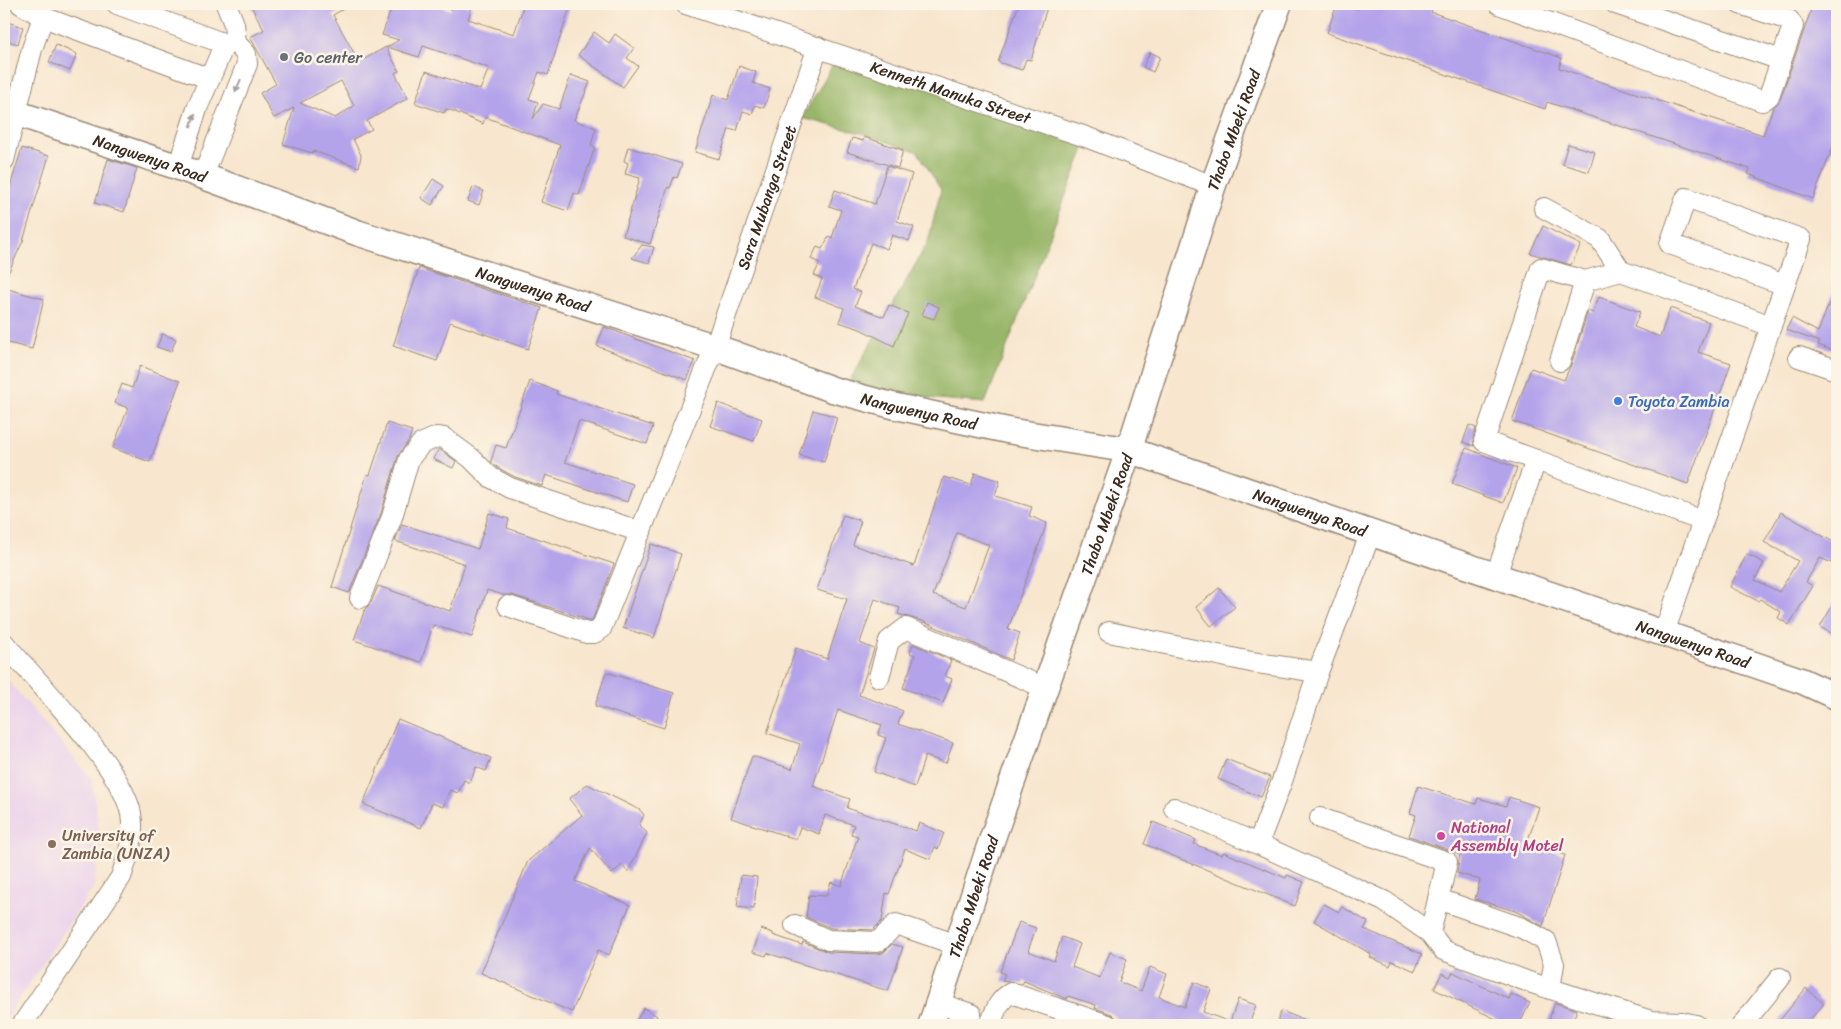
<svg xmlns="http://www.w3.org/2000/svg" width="1841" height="1029" font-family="Sriracha,sans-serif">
<rect width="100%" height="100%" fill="#fcf5e5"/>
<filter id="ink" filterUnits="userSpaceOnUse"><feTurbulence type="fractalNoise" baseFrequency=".02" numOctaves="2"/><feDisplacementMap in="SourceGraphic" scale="10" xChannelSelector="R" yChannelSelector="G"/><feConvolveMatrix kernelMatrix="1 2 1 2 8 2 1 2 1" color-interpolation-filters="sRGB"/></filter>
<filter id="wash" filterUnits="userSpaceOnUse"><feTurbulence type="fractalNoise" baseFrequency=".0096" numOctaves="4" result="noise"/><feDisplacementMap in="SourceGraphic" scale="20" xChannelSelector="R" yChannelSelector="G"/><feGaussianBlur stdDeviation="1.12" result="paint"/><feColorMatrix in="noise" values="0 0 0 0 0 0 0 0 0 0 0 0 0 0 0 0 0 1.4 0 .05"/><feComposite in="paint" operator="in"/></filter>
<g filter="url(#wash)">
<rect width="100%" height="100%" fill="#f8e6ce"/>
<path fill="#ead1ec" d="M4,676l87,102 9,55 -1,23 -6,32 -89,134z"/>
<path fill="#98b669" stroke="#6a7044" d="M838,56l249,85 -102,262 -141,-12 84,-149 13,-52 -23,-38 -57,-19 -59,-15z"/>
<g id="blocks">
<g fill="#b3a3eb" fill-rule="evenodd">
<path d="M250,4h102l-19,11 26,47 27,-15 13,24 -4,2 13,25 -41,23 5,8 -19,10 8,16 -2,12 -46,-16 -1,2 -29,-9 11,-36 -20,10 -14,-25 16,-9 -26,-47 14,-7zM341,81l13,25 -19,12 -35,-15z"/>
<path d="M393,4h41l17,6 2,-6h9l10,3 -4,12 46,15 10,-30h47l-23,71 -9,-3 -10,27 9,3 -5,17 10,-15 16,5 12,-34 19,7 -16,38 22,8 -5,17 4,2 -16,48 -5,-2 -6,18 -27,-9 19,-57 -75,-28 -2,7 -30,-13 -7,-2 -2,4 -29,-10 11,-32 54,19 9,-22 -66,-22 -4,11 -32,-10 12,-7 -17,-5z"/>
<path d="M1019,4h29l-17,56 -5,-1 -4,11 -24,-8z"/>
<path d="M1337,4l21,5 2,-5h74l-3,8 131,46 -3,10 204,67 10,-27 7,-8 33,-96h24v132l-24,63 -65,-25 2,-5 -203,-67 -2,7 -218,-76z"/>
<path d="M4,21l19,6 -5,17 -14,-4z"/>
<path d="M594,32l15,11 6,-9 19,14 -7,10 11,8 -15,21 -45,-32z"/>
<path d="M56,45l21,9 -7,17 -21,-9z"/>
<path d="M1150,52l10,5 -7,15 -10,-5z"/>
<path d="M739,66l17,6 -3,11 17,6 -6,19 -9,-3 -3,9 -9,-3 -6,20 -8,-2 -10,30 -24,-7 18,-57 15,5z"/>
<path d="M864,137l39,13 -5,18 -51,-16 5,-14 11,3z"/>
<path d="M1568,144l27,8 -6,20 -27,-8z"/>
<path d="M628,147l54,17 -5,14 -3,-1 -4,11 -2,-1 -18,57 -27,-8 17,-58 -15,-4 3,-11 -4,-2z"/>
<path d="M22,148l27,8 -26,85 -19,41v-76z"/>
<path d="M108,159l29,9 -13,44 -29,-9z"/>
<path d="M887,166l25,8 -15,47 17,6 -5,14 -17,-6 -5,14 -16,-6 -18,46 8,3 -6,14 29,11 5,-12 19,8 -14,33 -34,-17 -21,-7 5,-14 -29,-11 7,-18 -8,-4 6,-12 -9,-4 6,-12 5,2 7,-13 3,2 9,-28 -12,-4 6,-16 40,14z"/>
<path d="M433,179l11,7 -12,19 -11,-7z"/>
<path d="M473,187l11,4 -5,14 -11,-4z"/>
<path d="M1543,226l38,19 -10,20 -41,-12z"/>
<path d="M642,245l12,2 -5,16 -17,-5z"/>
<path d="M419,268l123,40 -14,41 -78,-27 -13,39 -44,-15z"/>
<path d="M1836,285h1v67l-19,-7 2,-3 -34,-12 6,-12 26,14z"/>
<path d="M4,288l40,11 -12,50 -28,-7z"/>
<path d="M1599,297l41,15 -6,15 26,10 10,-29 39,14 -11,30 33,11 -43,121 -176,-63 19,-53 33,12 7,-15 17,-54 5,2z"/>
<path d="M927,302l12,5 -5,12 -12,-4z"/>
<path d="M604,327l91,34 -8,19 -90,-34z"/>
<path d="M162,334l14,5 -5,13 -14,-5z"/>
<path d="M140,366l40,15 -30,81 -37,-14 15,-40 -13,-5 7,-19 10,4z"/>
<path d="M530,381l27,10 -1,3 97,32 -6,18 -68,-23 -14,41 68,22 -6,18 -81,-27 -4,11 -27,-9 -18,-10 -6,-6 5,-16 10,3z"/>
<path d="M718,403l44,16 -8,22 -44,-15z"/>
<path d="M813,410l24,7 -13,45 -25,-7z"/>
<path d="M387,423l25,8 -3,9 -11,16 -17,57 -32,80 -17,-6 35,-113 3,1z"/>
<path d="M1469,425l7,3 -3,10 1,8 -11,-4z"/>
<path d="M1466,448l51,20 -14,35 -51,-19z"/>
<path d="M439,449l17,12 -3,7 -20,-9z"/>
<path d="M975,473l25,8 -5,15 37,11 -3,9 18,7 -39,106 12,4 -9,27 -89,-39 -24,-7 2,-6 -25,-9 -15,44 14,6 -15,46 44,16 -5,13 55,19 -7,20 -21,-7 -10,31 -41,-15 12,-34 -8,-3 4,-10 -44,-15 -25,76 37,13 -3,9 69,23 3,-8 25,10 -6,16 -3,-2 -5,12 -25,-10 -16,45 -3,-1 -4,28 -9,9 -42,-2 -25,-11 3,-22 17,1 5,-14 10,4 17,-50 -7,-2 3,-9 -29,-10 -6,19 -19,-7 -4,12 -65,-21 21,-62 40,13 8,-25 -33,-11 29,-85 31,11 20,-60 -30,-9 26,-75 18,6 -8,24 61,21 30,-89 27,8zM957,533l32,12 -23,62 -33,-12z"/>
<path d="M1781,512l56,32v21l-17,-7 -14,24 7,4 -24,39 -11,-7 3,-6 -21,-13 -2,2 -28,-14 17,-33 17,9 -9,17 24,12 19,-31 -34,-19z"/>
<path d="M489,513l20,6 -2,9 107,36 -22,57 -80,-26h-9l-16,-5 -15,47 -39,-12 -12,37 -67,-22 11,-31 6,-6 7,-17 72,25 15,-47 -70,-23 7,-17 76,25z"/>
<path d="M651,544l30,10 -27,84 -31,-10z"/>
<path d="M1219,588l16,19 -24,19 -15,-19z"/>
<path d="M1837,598v39l-17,-10z"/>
<path d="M913,644l38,16 -6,16 7,3 -9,24 -40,-15 12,-33 -5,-2z"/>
<path d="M606,672l68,21 -10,35 -69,-22z"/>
<path d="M398,719l93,39 -5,13 -10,-4 -6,16 -6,-3 -6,13 -8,-3 -7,17 -11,-4 -11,25 -58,-24z"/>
<path d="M1226,759l44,18 -9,20 -43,-18z"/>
<path d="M587,784l53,26 4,5 -5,10 8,8 -19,39 -6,-7 -10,9 -22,-26 -15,33 55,24 -21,50 -11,-5 -26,62 -91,-39 47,-112 54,-46 -13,-16z"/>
<path d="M1418,786l58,18 2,-6 28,8 3,-9 30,10 -12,36 38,12 -22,71 -28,-15 -40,-12 5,-19 -23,-7 3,-19 -51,-18 7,-21 -6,-2z"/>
<path d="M1153,822l43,18 -2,4 28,11 1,-3 63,26 1,-3 17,7 -9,24 -151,-62z"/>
<path d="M741,875l16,2 -3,32 -17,-2z"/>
<path d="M1324,904l15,8 3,-5 26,15 -4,7 58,25 -7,17 -23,-10 -2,5 -20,-9 1,-3 -57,-33z"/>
<path d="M1019,922l17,6 -8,23 26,10 8,-24 18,7 -8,23 28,11 10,-26 17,7 -8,23 22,9 9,-24 17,7 -8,23 26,10 9,-25 17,7 -8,23 27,10 8,-23 18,6 -7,20h-119l-11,-4 -7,-7 -17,-6 1,-3 -28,-9 -1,3 -43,-18 -2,3 -20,-3 3,-7 -5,-2z"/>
<path d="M761,929l12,4v2l29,10 1,-3 25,10 50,2 5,-1 9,-9 11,3 -15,44 -121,-38 -1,3 -13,-4z"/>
<path d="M1453,972l56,27 2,-5 19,9 -11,22h-11l-74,-36 8,-16 8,4z"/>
<path d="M1806,988l18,16 -19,21h-29z"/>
<path d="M1555,1003l22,7 -6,15h-24z"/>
<path d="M644,1008l13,8 -6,9h-18z"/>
<path d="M1281,1011l34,13v1h-39z"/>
</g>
</g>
</g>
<g filter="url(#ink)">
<use href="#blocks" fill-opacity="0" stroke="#9a8876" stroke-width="1"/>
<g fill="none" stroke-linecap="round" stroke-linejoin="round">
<defs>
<g id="minor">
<path d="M117,4l108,40"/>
<path id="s1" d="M686,4l400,133 127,49"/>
<path d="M1499,4l263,97 7,-5 24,-70 -4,-6 -49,-16"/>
<path d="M1616,4l165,56"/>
<path d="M43,17l167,62"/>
<path d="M4,160l28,-111 11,-32 -22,-13"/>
<path d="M178,167l20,-61 24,-56 3,-6 11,-1"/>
<path d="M203,176l44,-112 -1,-10 -10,-11 -2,-19 -8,-20"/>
<path d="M1544,208l56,31 21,32"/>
<path d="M1771,326l30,-87 -115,-41 -16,46 115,41"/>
<path d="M1799,357l38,13"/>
<path d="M1560,361l25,-80"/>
<path d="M1536,460l-52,-19 57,-173 44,13 36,-10 150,55 -68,195"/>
<path d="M1371,532l-53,140 -36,109 -24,63 126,57 46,32 13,17 86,32 122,39 31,1 14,3"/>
<path d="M1496,575l40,-115 167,61 -39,112"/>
<path d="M360,598l32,-81 17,-58 12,-15 16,-7 7,1 27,20 19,19 20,11 131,44"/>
<path id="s2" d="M508,606l79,27h7l7,-4 114,-282 103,-300"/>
<path d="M1109,632l142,30 67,10"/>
<path d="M4,643c32,38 119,125 127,171 4,23 -3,42 -10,63l-99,148"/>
<path d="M879,677l10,-36 17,-13 139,60"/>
<path d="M1174,808l84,36"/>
<path d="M1320,818l127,44 -17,71"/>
<path d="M1438,899l84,29 24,13 8,23 -4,25"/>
<path d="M795,925l33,15 50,2 18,-18 61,21"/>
<path d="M938,1003l33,11"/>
<path d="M990,1025c5,-13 8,-25 21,-32l97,32"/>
<path d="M1742,1025l38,-47"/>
</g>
<g id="major">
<path id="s3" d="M4,109l174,58 180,66 357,114 119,43 60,16 116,25 119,19 673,231 35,16"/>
<path id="s4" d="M931,1025l58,-177 140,-398 84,-264 66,-182"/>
</g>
</defs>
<use href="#minor" stroke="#9a8876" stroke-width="22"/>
<use href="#major" stroke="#9a8876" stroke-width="28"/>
<use href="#minor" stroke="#fff" stroke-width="20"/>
<use href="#major" stroke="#fff" stroke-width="25"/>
</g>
<defs><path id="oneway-solid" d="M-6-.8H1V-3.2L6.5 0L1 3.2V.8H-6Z" transform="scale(1.25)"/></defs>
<g fill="#a79f9a">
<use href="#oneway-solid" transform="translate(238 86) rotate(112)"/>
<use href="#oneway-solid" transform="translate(193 120) rotate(-72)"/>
</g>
</g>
<circle fill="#6b7280" stroke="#fcf5e5" stroke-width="2" cx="284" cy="57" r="5"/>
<circle fill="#3f7fe0" stroke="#fcf5e5" stroke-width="2" cx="1618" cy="401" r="5"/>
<circle fill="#d1479c" stroke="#fcf5e5" stroke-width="2" cx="1441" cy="836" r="5"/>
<circle fill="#8d6e63" stroke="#fcf5e5" stroke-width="2" cx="52" cy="844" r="5"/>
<g text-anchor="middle" stroke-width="5" stroke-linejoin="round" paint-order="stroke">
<g font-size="16" fill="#5b616d" stroke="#fcf5e5" text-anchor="start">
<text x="294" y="63">Go center</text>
</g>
<g font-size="16" fill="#3b2a1e" stroke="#fcf5e5">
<text dy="6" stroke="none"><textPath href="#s1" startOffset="279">Kenneth Manuka Street</textPath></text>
<text dy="6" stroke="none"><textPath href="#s4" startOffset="945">Thabo Mbeki Road</textPath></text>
<text dy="6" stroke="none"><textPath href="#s3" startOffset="154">Nangwenya Road</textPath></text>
<text dy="6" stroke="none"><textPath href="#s2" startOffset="561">Sara Mubanga Street</textPath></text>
<text dy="6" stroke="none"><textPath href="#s3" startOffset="559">Nangwenya Road</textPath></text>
<text dy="6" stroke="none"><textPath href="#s3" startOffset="964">Nangwenya Road</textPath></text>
<text dy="6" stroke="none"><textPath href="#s3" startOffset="1369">Nangwenya Road</textPath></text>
<text dy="6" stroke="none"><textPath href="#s4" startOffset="540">Thabo Mbeki Road</textPath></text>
<text dy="6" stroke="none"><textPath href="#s3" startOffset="1774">Nangwenya Road</textPath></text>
<text dy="6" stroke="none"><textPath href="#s4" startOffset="135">Thabo Mbeki Road</textPath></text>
</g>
<g font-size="16" fill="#366cbe" stroke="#fcf5e5" text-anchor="start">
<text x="1628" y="407">Toyota Zambia</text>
</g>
<g font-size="16" fill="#b23c85" stroke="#fcf5e5" text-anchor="start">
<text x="1451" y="833">National<tspan x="1451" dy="18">Assembly Motel</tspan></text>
</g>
<g font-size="16" fill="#785e54" stroke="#fcf5e5" text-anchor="start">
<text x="62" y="841">University of<tspan x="62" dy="18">Zambia (UNZA)</tspan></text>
</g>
</g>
<rect width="1841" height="1029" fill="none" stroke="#fcf5e5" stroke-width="20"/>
</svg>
